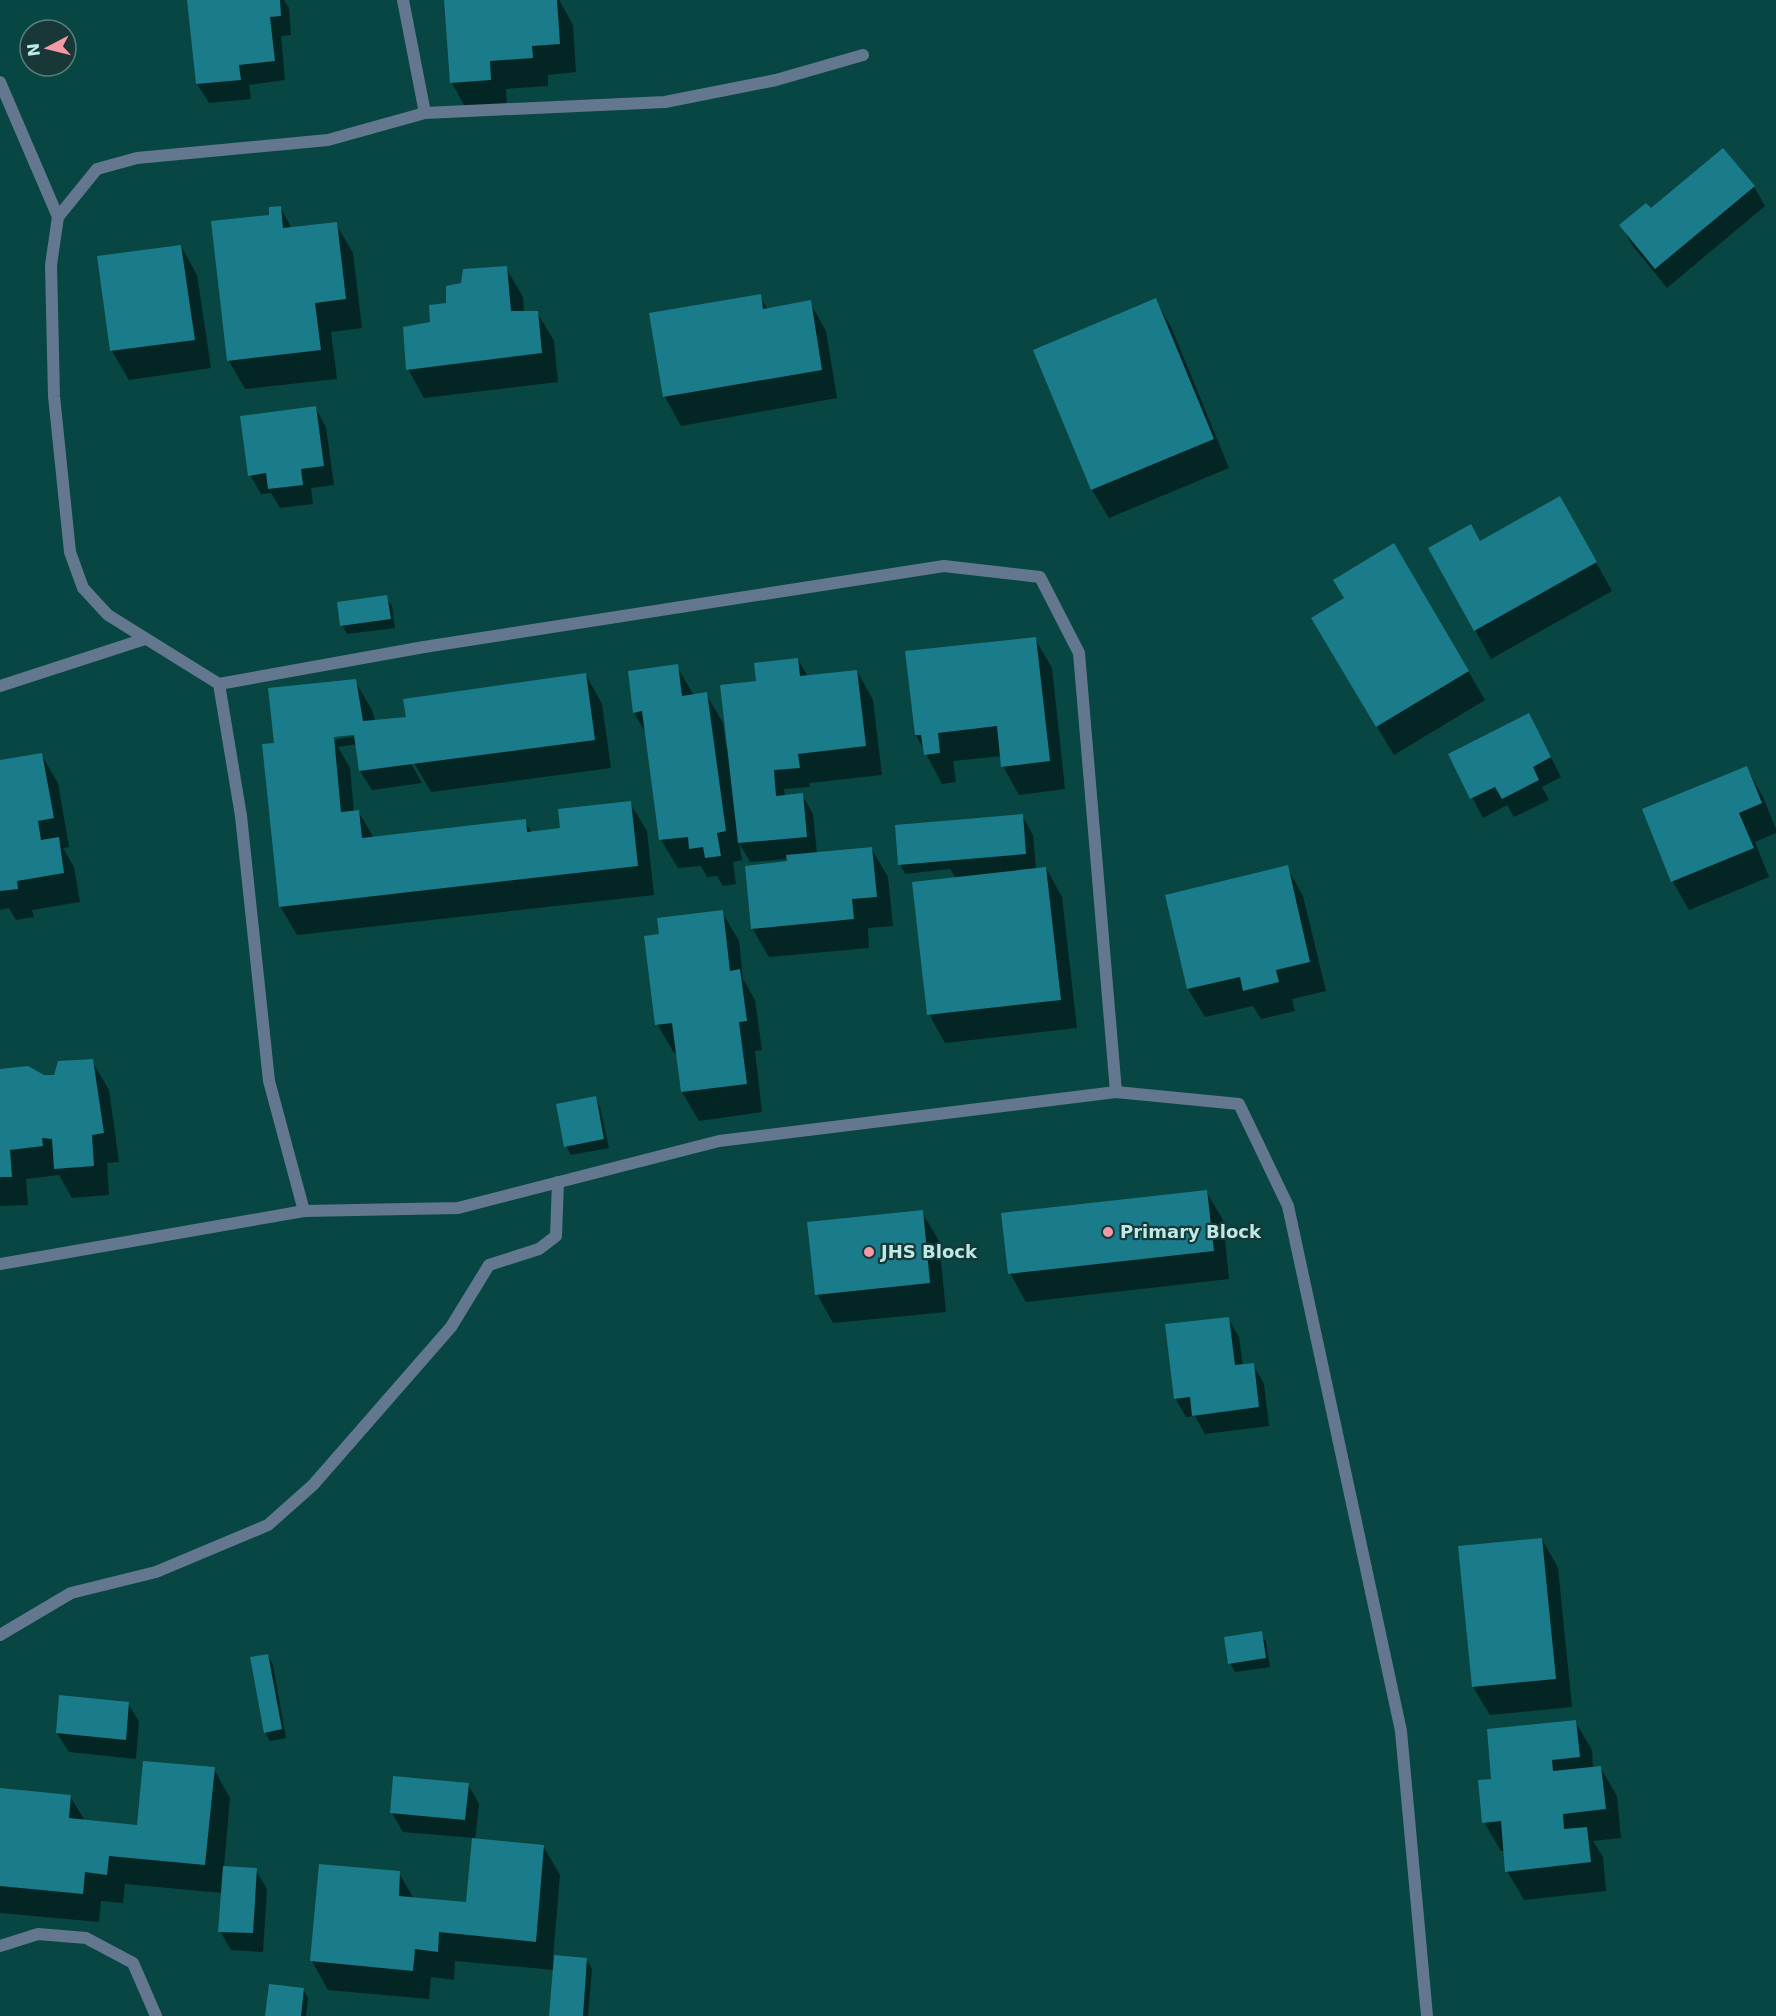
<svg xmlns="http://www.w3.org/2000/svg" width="1776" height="2016" font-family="'DejaVu Sans',sans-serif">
<rect width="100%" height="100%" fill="#074643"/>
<g fill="#0007" fill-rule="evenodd">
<path d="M188,0h96l5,8 2,27 -10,1 4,44 -36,5 2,14 -42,4 -12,-19z"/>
<path d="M445,0h114l14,25 3,47 -28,3v11l-42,3 1,20 -39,3 -16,-29z"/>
<path d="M1754,187l11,19 -98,82 -35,-43 -11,-20z"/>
<path d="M280,207l12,22 44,-5 17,29 9,75 -31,4 6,47 -92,10 -16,-28 42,-145z"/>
<path d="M181,246l16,29 14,93 -82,12 -17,-29 -13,-93z"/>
<path d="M506,268l17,29 1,15h13l17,29 4,41 -134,16 -16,-29 23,-46 31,-39z"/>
<path d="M760,296l8,14 42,-8 16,29 11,67 -156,28 -16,-29 -14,-82z"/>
<path d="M1156,300l16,29 57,139 -120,50 -17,-28 -57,-139z"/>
<path d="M315,407l11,20 8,58 -23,3 2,16 -33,4 -9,-15 -10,1 -11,-19z"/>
<path d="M1560,498l52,93 -121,68 -16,-29z"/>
<path d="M386,597l6,9 3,22 -48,6 -5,-9z"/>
<path d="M1346,599l122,72 17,29 -91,55 -65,-108z"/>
<path d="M1035,639l17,29 13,121 -46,6 -16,-29 -1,-10 -49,5 3,21 -14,2 -26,-49z"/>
<path d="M798,659l10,18 49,-6 16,29 9,75 -73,8 1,4 -26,2 1,7 17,-1 11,19 4,40 54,-6 17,29 5,49 -25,2 1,20 -100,9 -17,-29 37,-65 -1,-4 -38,3 -11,-19 3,17 -9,2 3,22 -13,2 -6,-10 -10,1 -6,-11 -23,2 -17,-28 -15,-107 -12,-20 43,-47 17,30 12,-2 17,29 3,24h3l29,-64z"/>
<path d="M586,675l16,29 9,64 -180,24 -21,-36 -2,2 14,25 -50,7 -12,-19 -3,-27 -19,3 12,21 4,44 4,-1 16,27 151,-17 7,12 29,-3 69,-27 17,28 7,64 -357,40 -17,-29 -4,-161 79,-64 17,29 3,11 30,-3zM355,733v3l-22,4v-4z"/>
<path d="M1529,715l32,62 -19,10 7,13 -35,17 -7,-12 -24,13 -33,-63z"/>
<path d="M41,754l17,29 11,64 -6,1 11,19 6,35 -48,8 2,7 -18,3 -7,-12 -9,2v-148z"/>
<path d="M1747,768l16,29 13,32v4l-21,9 14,35 -80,33 -16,-28 -29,-72z"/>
<path d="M1022,815l11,20 3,34 10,-1 16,29 15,131 -132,15 -16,-29 27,-136 -6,-9 -45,5 -5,-10z"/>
<path d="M1287,867l16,29 23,95 -34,8 3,12 -34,8 -8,-13 -48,11 -17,-28z"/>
<path d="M722,912l17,29 4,38 12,21 7,50 -7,1 7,61 -63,9 -17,-29 -5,-39h-3l-17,-29 4,-89z"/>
<path d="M92,1061l17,29 10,72 -12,1 2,32 -37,3 -13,-23 -33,4 2,26 -28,1v-135l55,5z"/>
<path d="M595,1098l5,9 9,41 -38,7 -5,-9z"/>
<path d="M1206,1191l17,29 6,59 -203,23 -16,-29z"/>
<path d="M922,1212l17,29 7,71 -113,11 -16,-29z"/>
<path d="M1228,1318l11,19 4,29 10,-2 11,20 5,42 -64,8 -10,-18 -9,1 -11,-19z"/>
<path d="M1542,1539l16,29 14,139 -82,8 -17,-28z"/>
<path d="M1261,1633l5,9 4,25 -35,5 -5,-9z"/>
<path d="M268,1656l5,9 13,73 -16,3 -5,-9z"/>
<path d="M128,1703l11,19 -3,37 -67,-7 -12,-19z"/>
<path d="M1575,1721l17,29 1,18 7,-1 17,29 4,42 -28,3 10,16 3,34 -82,9 -17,-29 -2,-20h-4l-17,-29z"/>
<path d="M214,1769l16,29 -6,69 32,3 11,19 -4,63 -32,-2 -11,-19 2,-38 -97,-9 -2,19 -22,-2 -2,21 -99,-9v-124l70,7 15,25 53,6z"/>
<path d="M468,1784l11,20 -4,36 68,6 17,29 -7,82 34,3 5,9 -4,47h-38l4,-46 -99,-9 -1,19 -23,-3 -2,22 -101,-9 -16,-29 87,-88 15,26 54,4 6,-65 -71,-6 -11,-19z"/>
<path d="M303,1989l5,9 -2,18h-39z"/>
</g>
<g fill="#1a7b8a">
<path d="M187,0h93l1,16 -11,1 5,44 -36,4 2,15 -45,4z"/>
<path d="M444,0h113l3,44 -28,2 1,12 -43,3 1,19 -41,3z"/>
<path d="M1723,148l32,38 -100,83 -36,-44 27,-22 5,5z"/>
<path d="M281,206l2,22 54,-6 9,77 -31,4 6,47 -94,11 -16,-140 58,-6v-8z"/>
<path d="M181,245l14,95 -85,11 -13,-95z"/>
<path d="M507,266l4,45h27l4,42 -136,17 -3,-43 27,-5 -1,-17 17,-2v-17l15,-3 2,-14z"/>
<path d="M761,294l2,15 48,-9 11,70 -159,27 -14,-84z"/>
<path d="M1156,298l58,141 -123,51 -58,-140z"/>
<path d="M316,406l8,60 -23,3 2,16 -35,4 -2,-16 -18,3 -8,-60z"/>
<path d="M1560,496l37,66 -123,69 -46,-83 43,-24 9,17z"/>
<path d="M1394,543l75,128 -93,56 -65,-109 33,-20 -11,-18z"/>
<path d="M387,595l4,24 -51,7 -3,-24z"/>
<path d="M1036,637l14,124 -49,6 -4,-41 -59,7 2,20 -16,2 -3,-20h-6l-10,-84z"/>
<path d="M798,658l2,18 57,-6 9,76 -68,8 2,14 -26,2 2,26 27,-3 4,44 -69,6 -18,-158 36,-4 -2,-18z"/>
<path d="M678,664l4,32 25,-4 19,139 -9,2 4,23 -16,2 -2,-11 -14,2 -1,-12 -29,3 -17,-129 -9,2 -5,-42z"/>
<path d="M586,673l9,67 -236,31 -5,-36 -20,2 7,75 18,-2 3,28 164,-19 1,13 33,-4 -2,-19 73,-8 7,65 -359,41 -17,-163 12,-1 -6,-55 88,-9 7,42 43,-4 -3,-18z"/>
<path d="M1529,713l22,44 -18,10 6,13 -37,19 -7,-12 -25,12 -22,-45z"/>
<path d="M42,753l12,65 -16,3 3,19 18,-3 5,36 -47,8 1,8 -18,2v-131z"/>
<path d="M1747,766l15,37 -23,10 15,35 -83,34 -29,-73z"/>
<path d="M1023,814l3,40 -128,11 -3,-40z"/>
<path d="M872,847l5,50 -25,2 2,20 -103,10 -6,-63 42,-5 -1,-6z"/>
<path d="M1288,865l22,97 -34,8 3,12 -36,9 -3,-14 -53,12 -22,-94z"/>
<path d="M1046,867l15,133 -134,15 -15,-133z"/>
<path d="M723,910l7,61 10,-2 7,52 -8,1 8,62 -66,8 -9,-69 -17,2 -11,-89 15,-2 -2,-16z"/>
<path d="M93,1059l11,74 -12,2 2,31 -40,3 -2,-30 -10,-1 1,8 -33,4 2,27h-12v-108l28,-3 16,9h10l4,-14z"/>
<path d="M596,1096l8,43 -40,8 -8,-43z"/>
<path d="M1207,1190l7,61 -206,23 -7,-61z"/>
<path d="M923,1210l7,73 -115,12 -8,-73z"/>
<path d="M1229,1317l6,48 19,-2 5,44 -67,9 -2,-19 -16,2 -9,-75z"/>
<path d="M1542,1538l14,141 -84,8 -14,-141z"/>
<path d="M1262,1631l4,27 -38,6 -4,-27z"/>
<path d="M268,1654l14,75 -18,4 -14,-76z"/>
<path d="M59,1695l70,7 -3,38 -70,-7z"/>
<path d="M1576,1720l4,37 -28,3 1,11 48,-5 5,43 -43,5 1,15 23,-2 4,35 -86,10 -4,-51 -19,2 -4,-43 13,-1 -4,-50z"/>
<path d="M143,1761l72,6 -10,98 -96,-9 -2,19 -22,-3 -2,22 -83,-8v-98l71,7 -2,23 68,7z"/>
<path d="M393,1776l76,7 -4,37 -75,-7z"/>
<path d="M472,1838l72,7 -8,97 -97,-10 -1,20 -23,-3 -2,22 -103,-10 9,-97 81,7 -1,25 67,6z"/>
<path d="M223,1866l34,2 -4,65 -35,-1z"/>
<path d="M554,1955l33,3 -4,58h-34z"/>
<path d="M269,1984l35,4 -3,28h-36z"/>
</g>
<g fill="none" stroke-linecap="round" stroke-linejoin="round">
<path stroke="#63788f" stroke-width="12" d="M0,1946l38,-12 48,4 47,25 23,53"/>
<g stroke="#63788f" stroke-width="12">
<path d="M403,0l22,113 -97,27 -191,18 -40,11 -39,48 -7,48 3,131 16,156 13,36 25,27 111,69 22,132 28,265 35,130 154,-3 261,-67 397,-49 123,12 49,102 113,525 26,285"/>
<path d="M0,82l58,135"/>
<path d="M425,113l240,-11 111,-22 87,-25"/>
<path d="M219,684l205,-37 520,-81 96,11 39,76 37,439"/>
<path d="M0,686l145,-47"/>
<path d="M0,1264l304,-53"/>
<path d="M0,1635l71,-42 85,-21 112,-47 45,-40 138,-158 38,-62 50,-16 17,-13 2,-54"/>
</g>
</g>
<g fill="#f49aa6" stroke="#173837" stroke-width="2">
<circle cx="1108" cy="1232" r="6"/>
<circle cx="869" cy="1252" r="6"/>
</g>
<g text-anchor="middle" stroke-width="4.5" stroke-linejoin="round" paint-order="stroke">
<g font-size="18" font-weight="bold" fill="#bbeae7" stroke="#173837" text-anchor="start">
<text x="1120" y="1238">Primary Block</text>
<text x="881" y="1258">JHS Block</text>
</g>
</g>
<g transform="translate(48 48) rotate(263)"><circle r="28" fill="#173837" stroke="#597f7d" stroke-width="1.5"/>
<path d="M0-4.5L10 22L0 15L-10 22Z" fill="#f49aa6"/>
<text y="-9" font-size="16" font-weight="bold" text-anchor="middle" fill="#bbeae7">N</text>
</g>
</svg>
